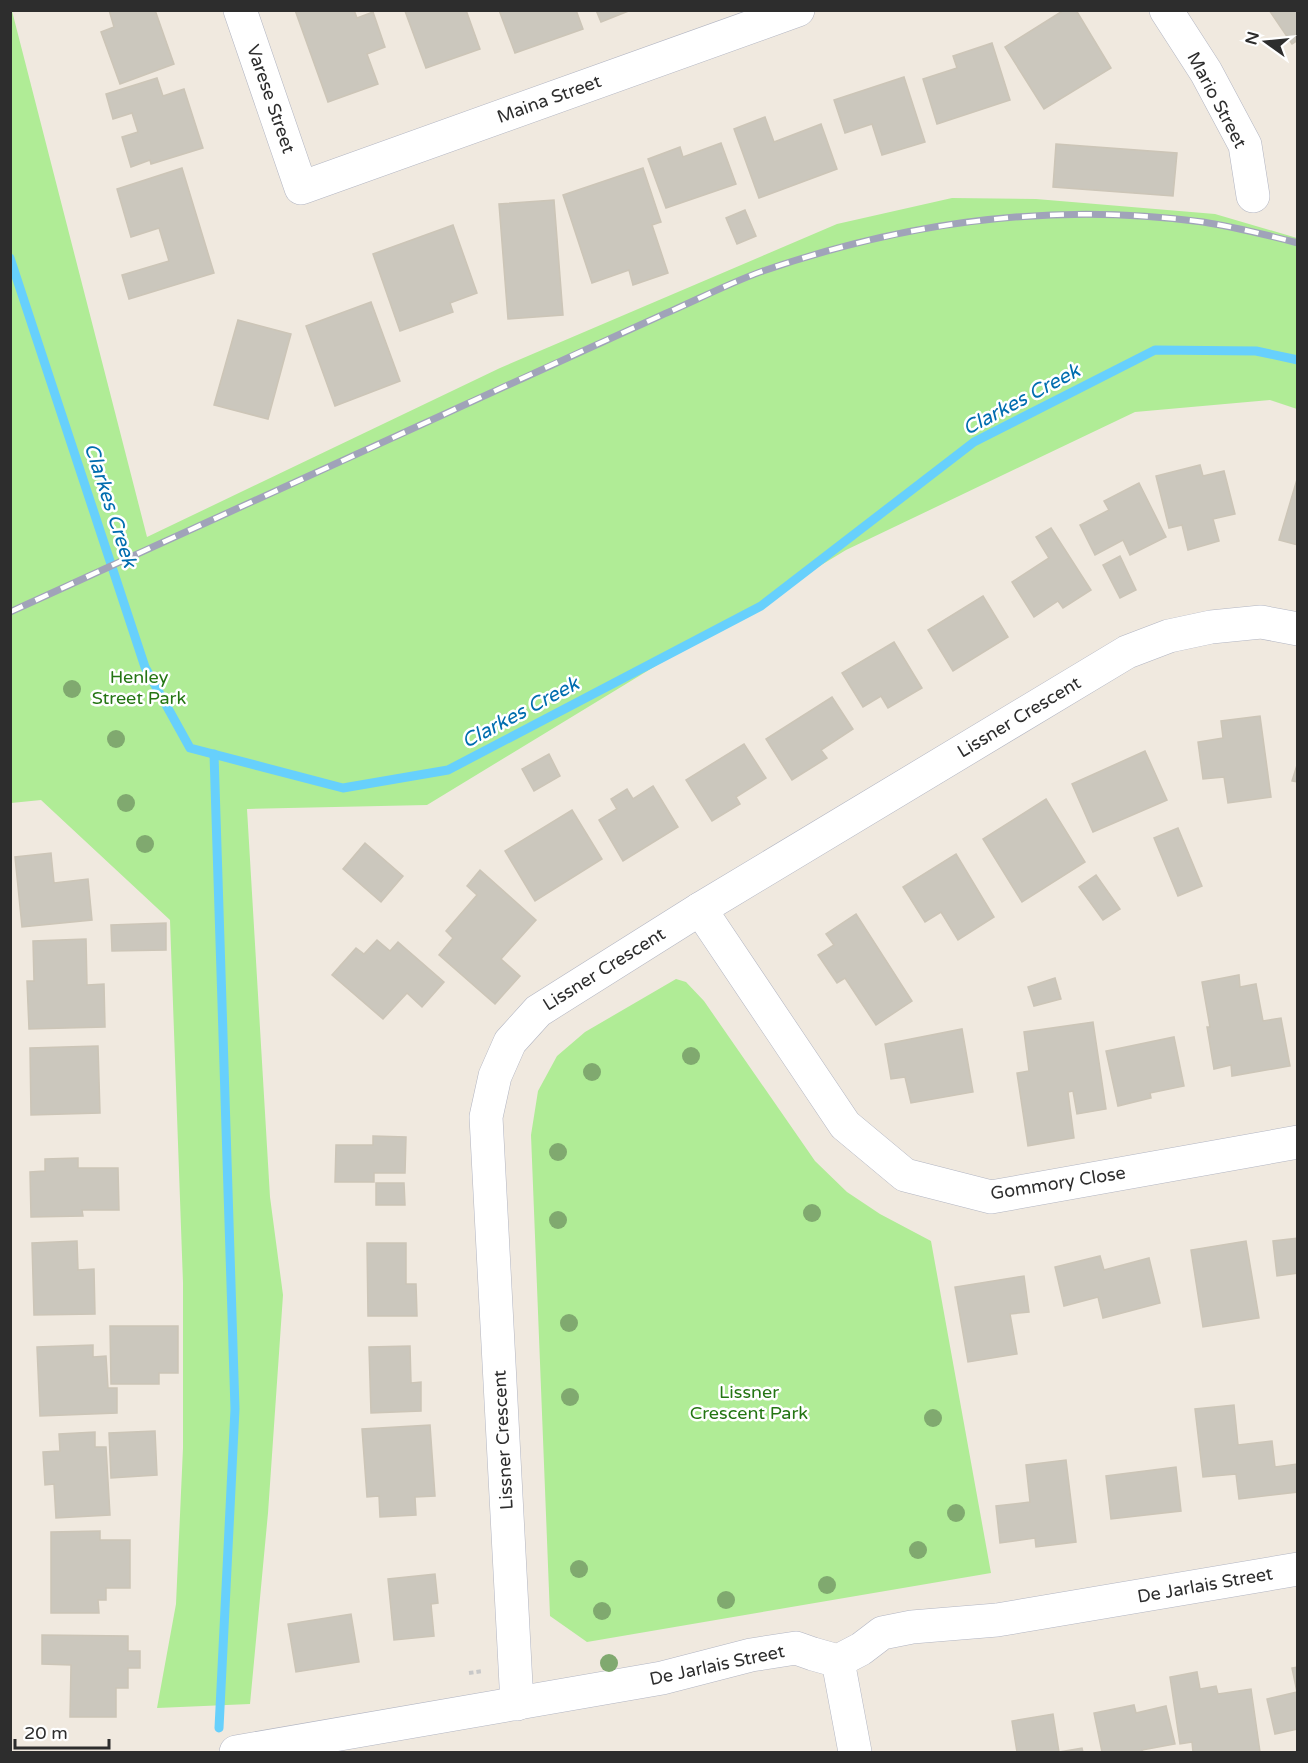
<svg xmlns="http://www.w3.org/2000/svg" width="1308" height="1763" font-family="'Varela Round',sans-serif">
<rect width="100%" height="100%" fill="#f0e9df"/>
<g fill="#b0ec96">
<path d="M11,10l1,1 135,526 353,-169 337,-144 115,-26 84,1 179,15 82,24v171l-27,-9 -135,12 -289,138 -419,255 -180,4 23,388 13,98 -15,218 -18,191 -93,4 19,-104 7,-156v-165l-13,-363 -129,-120 -30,3z"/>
<path d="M676,979l10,3 18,19 111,160 32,31 33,22 51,27 60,332 -404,69 -37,-26 -19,-481 7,-44 19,-35 28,-24z"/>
</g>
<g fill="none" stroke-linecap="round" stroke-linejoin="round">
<g stroke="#67d0fc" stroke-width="9">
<path d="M10,258l135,409 45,81 153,40 105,-18 313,-164 213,-164 181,-92 101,1 42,9"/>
<path d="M214,754l21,655 -16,319"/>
</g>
</g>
<g fill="#cbc7bd" stroke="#ccc5b7" stroke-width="1.5">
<path d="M109,10h46l19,54 -54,20 -19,-52 13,-5z"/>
<path d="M295,10h59l3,8 16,-6 12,35 -18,7 11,30 -50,18z"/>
<path d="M466,10l14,39 -54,19 -21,-57z"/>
<path d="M499,10h77l7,19 -68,24z"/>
<path d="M596,10h35l-30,12z"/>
<path d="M1064,10h12l35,58 -67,41 -39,-62z"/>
<path d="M1269,10h29v30l-6,4z"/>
<path d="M992,43l18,57 -73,24 -14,-45 34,-11 -4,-12z"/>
<path d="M904,77l21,65 -43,13 -10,-31 -27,9 -11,-33z"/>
<path d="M157,78l6,18 21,-7 19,59 -52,16 -1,-4 -19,7 -9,-30 16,-5 -6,-19 -19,6 -7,-25z"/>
<path d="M765,117l9,25 47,-18 16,45 -78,29 -25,-69z"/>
<path d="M721,143l15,41 -70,24 -18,-49 32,-12 3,10z"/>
<path d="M1056,144l121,9 -4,43 -120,-9z"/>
<path d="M182,168l32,105 -85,26 -7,-24 47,-14 -10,-33 -28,9 -14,-48z"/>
<path d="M643,168l18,54 -9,3 16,48 -35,12 -4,-15 -37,13 -29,-88z"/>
<path d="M554,200l9,115 -55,4 -9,-115z"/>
<path d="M745,210l11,26 -19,8 -11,-26z"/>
<path d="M453,225l24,68 -27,10 3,9 -53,19 -27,-77z"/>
<path d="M371,302l29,79 -65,25 -29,-80z"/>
<path d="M238,320l53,14 -23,85 -54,-14z"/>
<path d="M1200,465l3,11 21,-5 11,43 -22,5 6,22 -31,9 -6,-25 -13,3 -13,-52z"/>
<path d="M1298,476v69l-19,-5z"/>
<path d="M1139,483l27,54 -36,18 -7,-15 -28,15 -15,-30 29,-15 -5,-9z"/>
<path d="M1051,528l40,62 -28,18 -5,-7 -24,16 -22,-35 37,-24 -13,-21z"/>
<path d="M1120,556l16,34 -16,8 -17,-33z"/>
<path d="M983,596l25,41 -55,34 -25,-41z"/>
<path d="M894,642l28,46 -34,20 -7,-12 -18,11 -21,-34z"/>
<path d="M832,697l21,32 -32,21 6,8 -35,22 -26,-41z"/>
<path d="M1260,716l11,81 -43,6 -4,-26 -21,2 -5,-37 25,-4 -2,-17z"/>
<path d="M744,744l22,34 -30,19 4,7 -28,17 -26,-41z"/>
<path d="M1145,751l22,49 -74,32 -21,-48z"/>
<path d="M549,754l11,22 -26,15 -12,-22z"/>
<path d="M1298,762v20l-6,-1z"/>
<path d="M653,786l25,41 -55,34 -24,-41 18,-11 -6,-10 16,-10 6,10z"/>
<path d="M1046,799l39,63 -63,40 -39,-63z"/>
<path d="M572,810l30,49 -67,42 -30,-50z"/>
<path d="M1178,828l24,58 -24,10 -24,-58z"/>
<path d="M365,843l38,33 -22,26 -38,-33z"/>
<path d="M51,853l3,30 34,-4 4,41 -70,7 -7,-70z"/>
<path d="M956,854l38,63 -36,23 -17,-28 -16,10 -22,-35z"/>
<path d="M480,870l56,50 -35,39 19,17 -25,28 -56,-49 14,-17 -7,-7 31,-36 -10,-9z"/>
<path d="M1096,875l24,34 -17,11 -24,-33z"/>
<path d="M856,914l56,87 -36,24 -31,-47 -8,5 -19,-28 16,-10 -8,-11z"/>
<path d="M166,923v27l-54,1 -1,-26z"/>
<path d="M86,939l1,46 17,-1 1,43 -76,2 -2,-48h7l-1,-40z"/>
<path d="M377,940l13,11 8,-9 46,40 -22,25 -15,-14 -24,26 -51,-44 24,-27 8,6z"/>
<path d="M1239,975l1,12 16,-3 7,37 18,-3 9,48 -58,10 -1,-11 -17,4 -7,-42h3l-8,-45z"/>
<path d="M1055,978l6,21 -27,7 -6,-19z"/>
<path d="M1093,1022l13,87 -29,5 -4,-23 -5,1 6,46 -46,8 -11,-73 12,-2 -5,-39z"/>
<path d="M962,1029l11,63 -62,11 -6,-26 -14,2 -6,-35z"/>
<path d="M1174,1037l10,49 -34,7 1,5 -33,8 -12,-55z"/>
<path d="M98,1046l2,67 -69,2 -1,-67z"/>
<path d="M373,1136l33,1 -1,36h-31v9h-39l1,-37h37z"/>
<path d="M78,1158v10h40l1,42h-37l1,6 -52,1 -1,-45 15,-1v-12z"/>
<path d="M376,1183h28l1,22h-29z"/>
<path d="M1298,1238v35l-21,3 -4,-35z"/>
<path d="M77,1241l1,29 16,-1 1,45 -61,1 -2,-72z"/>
<path d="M1246,1241l13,77 -56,9 -12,-77z"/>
<path d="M367,1243h39v41h10l1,32h-49z"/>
<path d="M1100,1256l4,14 45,-12 11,45 -57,15 -5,-21 -34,9 -9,-39z"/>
<path d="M1024,1276l5,36 -19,2 7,40 -49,8 -13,-75z"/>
<path d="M110,1326h68v47h-19v11h-48z"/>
<path d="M93,1345v12l13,-1 2,32h9v25l-77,3 -3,-69z"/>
<path d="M410,1346l1,37 10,-1v29l-50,2 -2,-66z"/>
<path d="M1234,1405l4,40 34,-4 3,26 22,-3 1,28 -59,7 -3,-25 -33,3 -8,-68z"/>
<path d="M430,1425l5,71 -20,1 1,18 -36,2 -1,-21 -12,1 -5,-68z"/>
<path d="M155,1431l2,44 -46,3 -2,-45z"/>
<path d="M95,1432v15h11l4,68 -54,3 -2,-34 -9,1 -2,-33 17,-1 -1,-17z"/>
<path d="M1066,1460l10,82 -40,5 -1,-9 -35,5 -4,-37 34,-4 -4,-37z"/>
<path d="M1176,1467l5,44 -70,8 -5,-43z"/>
<path d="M100,1531v9h30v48h-24v12h-8l1,13h-48v-81z"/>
<path d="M435,1574l3,29 -7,1 3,32 -40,4 -6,-61z"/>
<path d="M351,1614l8,48 -63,10 -8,-48z"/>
<path d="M42,1635l86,1v15h12v17h-12v20h-12v29h-46l1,-52 -29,-1z"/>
<path d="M1298,1667v62l-23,5 -8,-35 30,-7 -5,-24z"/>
<path d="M1197,1672l3,17 16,-3 2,8 33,-5 9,63h-67l-1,-10 -12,2 -10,-67z"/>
<path d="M1134,1705l2,8 30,-7 9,38 -33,6 1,2h-41l-8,-39z"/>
<path d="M1053,1714l6,38 23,-4 1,4h-66l-5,-31z"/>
</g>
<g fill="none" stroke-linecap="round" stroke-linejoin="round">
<defs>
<g id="minor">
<path d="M240,10l61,178 497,-178"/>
<path d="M1166,10l40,62 39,73 8,51"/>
<path d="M700,909l145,216 60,50 86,22 307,-55"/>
<path d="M838,1661l17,91"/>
<path d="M517,1704l-31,-587 9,-41 15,-34 28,-31 162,-102 427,-257 42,-16 42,-9 50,-5 37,7"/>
<path d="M236,1752l426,-74 89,-23 45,-7 17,6 25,7 23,-12 21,-16 30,-6 85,-7 301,-51"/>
</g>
</defs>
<use href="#minor" stroke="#b2b5c2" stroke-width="34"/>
<path stroke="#c8c8c8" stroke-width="4" stroke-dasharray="4.5 3" stroke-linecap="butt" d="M469,1673l14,-2"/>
<use href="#minor" stroke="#fff" stroke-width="33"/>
<defs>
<path id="rail" d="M10,612c146,-67 293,-133 439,-200 71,-33 142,-65 213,-97 33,-14 67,-32 101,-44 142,-49 291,-69 440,-49 32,5 64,13 95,21"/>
</defs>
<use href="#rail" stroke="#a0a3b9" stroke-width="7"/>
<use href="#rail" stroke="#fff" stroke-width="4.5" stroke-dasharray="14" stroke-linecap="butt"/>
</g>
<g fill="#80a96f">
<circle cx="72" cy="689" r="9"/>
<circle cx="116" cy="739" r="9"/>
<circle cx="126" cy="803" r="9"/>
<circle cx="145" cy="844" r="9"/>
<circle cx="691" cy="1056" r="9"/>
<circle cx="592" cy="1072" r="9"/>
<circle cx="558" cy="1152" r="9"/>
<circle cx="812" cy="1213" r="9"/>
<circle cx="558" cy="1220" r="9"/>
<circle cx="569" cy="1323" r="9"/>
<circle cx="570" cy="1397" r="9"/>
<circle cx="933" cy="1418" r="9"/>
<circle cx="956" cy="1513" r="9"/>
<circle cx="918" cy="1550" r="9"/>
<circle cx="579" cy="1569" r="9"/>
<circle cx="827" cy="1585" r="9"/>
<circle cx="726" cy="1600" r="9"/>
<circle cx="602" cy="1611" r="9"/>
<circle cx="609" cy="1663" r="9"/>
</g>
<g text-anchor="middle" stroke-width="5" stroke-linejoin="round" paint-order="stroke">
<g font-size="18" fill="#2d2d2d" stroke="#fff">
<text transform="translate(271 99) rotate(71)" y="6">Varese Street</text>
<text transform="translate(549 99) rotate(-20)" y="6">Maina Street</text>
<text transform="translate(1217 100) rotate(62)" y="6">Mario Street</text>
<text transform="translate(1019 717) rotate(-31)" y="6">Lissner Crescent</text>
<text transform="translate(604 969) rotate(-32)" y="6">Lissner Crescent</text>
<text transform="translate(1058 1183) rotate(-9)" y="6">Gommory Close</text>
<text transform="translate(503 1440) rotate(-93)" y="6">Lissner Crescent</text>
<text transform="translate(1205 1585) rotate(-10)" y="6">De Jarlais Street</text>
<text transform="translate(717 1665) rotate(-12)" y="6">De Jarlais Street</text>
</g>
<g font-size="18" fill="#247513" stroke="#fff">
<text x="139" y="683">Henley<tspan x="139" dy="21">Street Park</tspan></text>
<text x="749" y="1398">Lissner<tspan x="749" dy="21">Crescent Park</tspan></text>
</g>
<g font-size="20" font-style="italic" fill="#006daf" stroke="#fff">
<text transform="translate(1021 399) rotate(-28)" y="7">Clarkes Creek</text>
<text transform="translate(111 505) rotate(72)" y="7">Clarkes Creek</text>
<text transform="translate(520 712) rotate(-28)" y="7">Clarkes Creek</text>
</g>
</g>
<rect width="1308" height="1763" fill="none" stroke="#2d2d2d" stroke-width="24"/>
<g transform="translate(1266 42) rotate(285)" stroke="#ffffff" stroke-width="4.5" paint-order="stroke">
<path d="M0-4.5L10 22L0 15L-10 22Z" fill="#2d2d2d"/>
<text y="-9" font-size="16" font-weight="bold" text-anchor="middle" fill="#2d2d2d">N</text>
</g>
<path d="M15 1739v9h94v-9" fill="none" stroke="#2d2d2d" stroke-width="3"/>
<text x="24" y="1739" font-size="18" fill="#2d2d2d" stroke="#ffffff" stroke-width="4.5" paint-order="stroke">20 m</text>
</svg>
